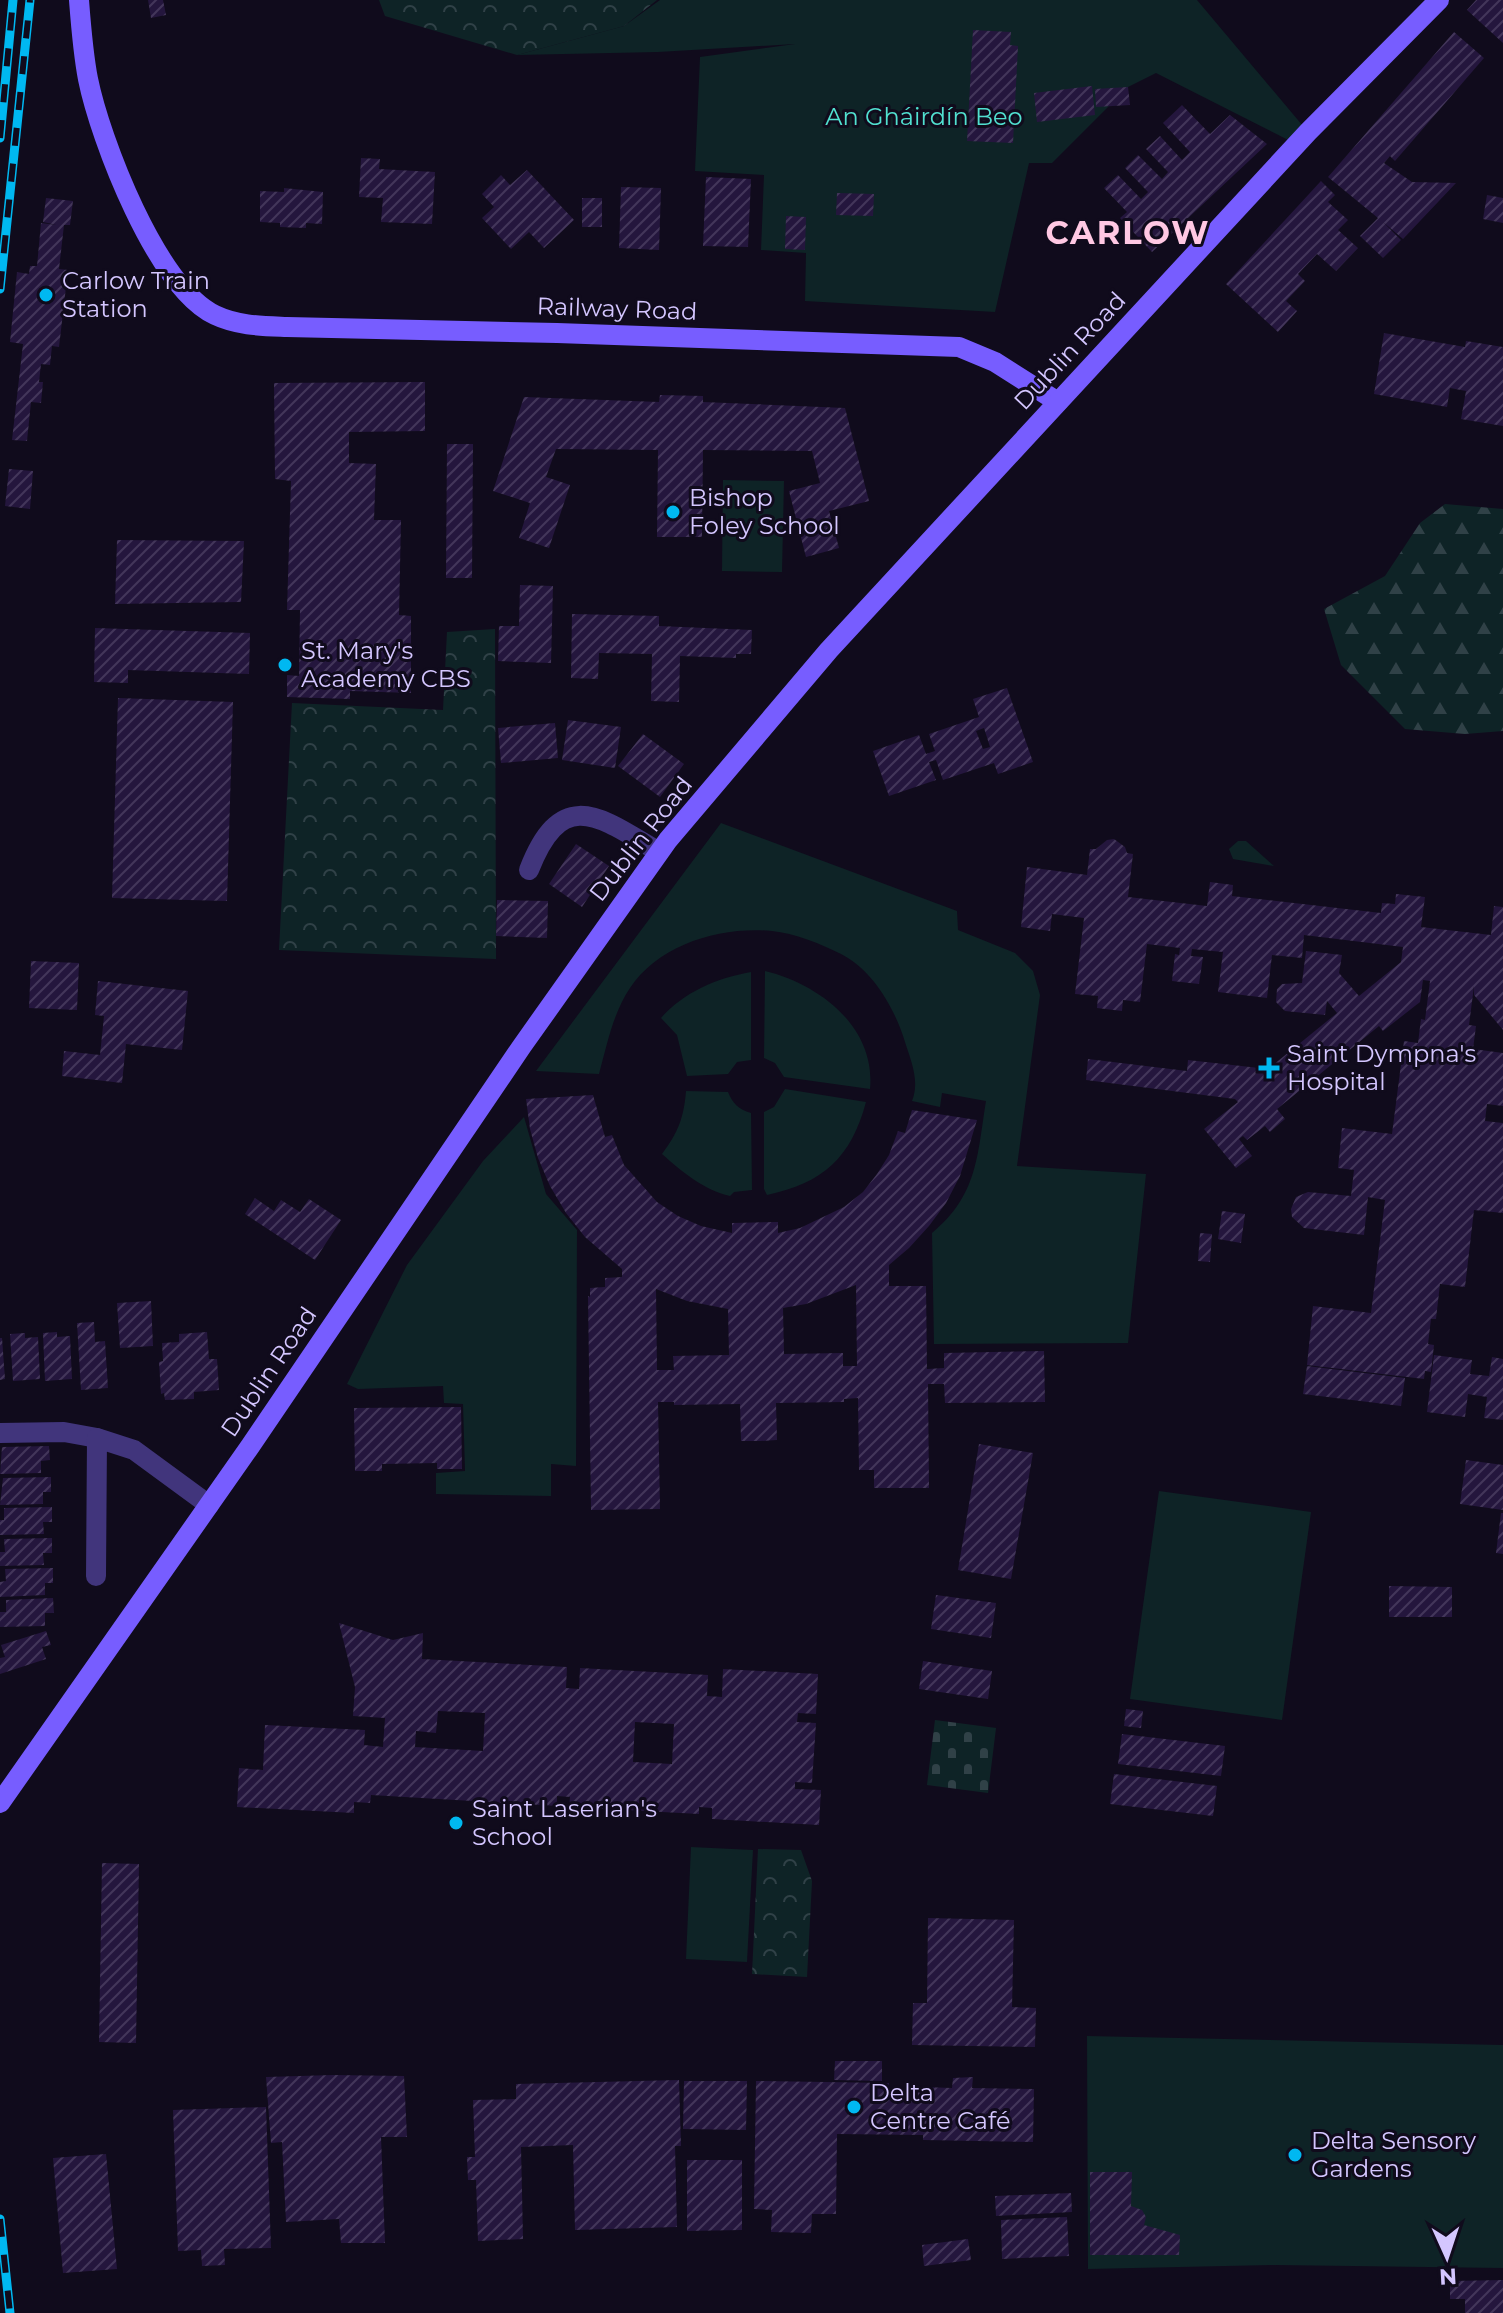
<svg xmlns="http://www.w3.org/2000/svg" width="1503" height="2313" font-family="Montserrat,sans-serif">
<defs>
<pattern id="forest-firs" width="22" height="20" patternUnits="userSpaceOnUse" patternTransform="scale(2)"><rect width="22" height="20" fill="#0e2326"/><path d="M5 1l3.5 6h-7zM16 11l3.5 6h-7z" fill="#304147"/></pattern>
<pattern id="cemetery-stones" width="16" height="16" patternUnits="userSpaceOnUse" patternTransform="scale(2)"><rect width="16" height="16" fill="#0e2326"/><path d="M2 7V4a2 2 0 0 1 4 0v3zM10 15v-3a2 2 0 0 1 4 0v3z" fill="#304147"/></pattern>
<pattern id="park-crowns" width="20" height="18" patternUnits="userSpaceOnUse" patternTransform="scale(2)"><rect width="20" height="18" fill="#0e2326"/><path d="M2 6a3 3 0 1 1 6 0M12 15a3 3 0 1 1 6 0" fill="none" stroke="#304147"/></pattern>
<pattern id="building-hatch" width="6" height="6" patternUnits="userSpaceOnUse" patternTransform="scale(2)"><rect width="6" height="6" fill="#24163d"/><path d="M-1 1l2-2M0 6l6-6M5 7l2-2" fill="none" stroke="#43365a"/></pattern>
</defs>
<rect width="100%" height="100%" fill="#100b1c"/>
<g fill="#0e2326">
<path d="M660,0h537l111,132 -10,13 -142,-72 -28,14 -76,76h-23l-34,149 -190,-11 1,-48 -45,-3 3,-75 -69,-4 5,-114 95,-13 -137,8 -141,3 107,-29z"/>
<path d="M723,480l61,1 -2,91 -60,-1z"/>
<path d="M721,823l236,88 1,19 57,23 18,18 7,24 -23,171 129,8 -18,169 -194,1 -2,-111c46,-38 45,-77 54,-132l-44,-8 -2,14 -28,-6c8,-20 -1,-40 -7,-59 -10,-33 -32,-72 -64,-88 -20,-10 -47,-21 -69,-23 -51,-5 -113,13 -142,57 -17,25 -23,57 -31,86l-63,-3z"/>
<path d="M1238,841h8l28,25 -41,-7 -4,-10z"/>
<path d="M765,971c54,13 111,56 105,118l-86,-12 -9,-14 -11,-5z"/>
<path d="M751,972v88l-14,2 -9,12 -41,2 -10,-41 -16,-17c23,-26 56,-40 90,-46z"/>
<path d="M785,1089l81,13c-15,56 -43,81 -99,93l-3,-6v-77l10,-5z"/>
<path d="M686,1091l42,1c5,12 10,17 23,21l1,77 -18,2 -4,4c-26,-6 -48,-24 -68,-42 16,-21 22,-37 24,-63z"/>
<path d="M524,1117l22,77 31,36 -1,236 -25,-2v32l-115,-2v-21l29,-2 -2,-67 -19,-1 -1,-17 -85,3 -11,-5 60,-119 76,-104z"/>
<path d="M1159,1491l152,21 -29,208 -152,-21z"/>
<path d="M691,1847l62,3 -6,112 -61,-3z"/>
<path d="M1087,2036l416,9v223l-228,-3 -187,4z"/>
</g>
<path fill="url(#forest-firs)" d="M1445,504l58,5v222l-38,3 -60,-5 -64,-64 -17,-56 61,-33 35,-53z"/>
<path fill="url(#cemetery-stones)" d="M935,1720l61,8 -8,65 -61,-8z"/>
<g fill="url(#park-crowns)">
<path d="M379,0h278l-33,26 -107,29 -132,-39z"/>
<path d="M495,629l1,330 -217,-9 13,-247 151,7 4,-78z"/>
<path d="M758,1849l43,1 11,31 -5,96 -55,-3z"/>
</g>
<g fill="url(#building-hatch)" fill-rule="evenodd">
<path d="M148,0h15l3,15 -15,3z"/>
<path d="M1476,0h27v43l-36,-33z"/>
<path d="M973,30l38,2 -1,13 8,1 -5,97 -46,-2z"/>
<path d="M1454,32l30,26 -89,103 -5,-5 -6,7 28,19 44,1 -53,56 -20,-17 18,18 -18,18 -23,-22 18,-18 -50,-41z"/>
<path d="M1092,86l3,29 -58,7 -3,-29z"/>
<path d="M1128,87l2,18 -34,2 -1,-18z"/>
<path d="M1182,105l28,29 20,-19 37,29 -115,108 -32,-34 7,-6 -23,-24 14,-13 23,24 7,-7 -23,-24 13,-13 24,24 6,-7 -22,-23 14,-13 22,24 8,-8 -27,-29z"/>
<path d="M361,158l19,1 -1,10 56,3 -3,52 -51,-2 2,-24 -24,-1z"/>
<path d="M527,170l47,50 -30,28 -15,-16 -18,17 -29,-31 12,-11 -12,-13 19,-19 9,10z"/>
<path d="M706,177l45,2 -3,68 -45,-1z"/>
<path d="M1321,181l14,14 -7,7 20,18 -10,10 20,18 -22,23 -19,-17 -19,20 7,7 -19,20 11,10 -19,21 -52,-48z"/>
<path d="M621,187l40,1 -2,62 -40,-2z"/>
<path d="M284,188l39,4 -1,32 -16,-1v5l-26,-1v-4l-20,-1v-31l24,1z"/>
<path d="M837,193l37,1 -1,22 -37,-1z"/>
<path d="M1487,195l16,3v25l-20,-4z"/>
<path d="M46,198l27,3 -3,24h-6l-5,44 9,1 -9,77 -7,-1 -2,19 -9,-1 -2,18h4l-2,21 -10,-1 -4,39 -15,-1 11,-96 -13,-2 7,-70 12,2 1,-8h7l4,-43 16,2 -14,-3z"/>
<rect x="582" y="198" width="20" height="29"/>
<path d="M786,216l20,1 -1,33 -20,-1z"/>
<path d="M1384,333l81,14 1,-6 37,6v79l-42,-7 5,-28 -16,-3 -3,19 -73,-13z"/>
<path d="M425,382v49l-76,1v31l27,1 -2,56h27l-2,95 12,1v77l-61,-2v8l-63,-2v-22l12,1 1,-66h-13l4,-129 -16,-2 -1,-96z"/>
<path d="M660,395l43,1v6l142,6 24,93 -40,10 10,37 -33,9 -17,-66 31,-8 -8,-32 -109,-1 -1,87h-45l1,-87 -102,-1 -10,28 24,8 -21,63 -30,-10 11,-35 -37,-12 31,-94 135,5z"/>
<path d="M447,444h26l-1,134h-26z"/>
<path d="M9,469l24,2 -3,38 -25,-3z"/>
<path d="M117,540l127,1 -3,61 -126,2z"/>
<path d="M520,585l33,1 -2,77 -53,-2 1,-35h20z"/>
<path d="M572,614l87,2v10l93,4 -1,24h-15v4l-56,-2 -1,46 -28,-1 1,-47 -53,-1 -1,26 -27,-1z"/>
<path d="M95,628l155,5 -1,41 -121,-4v13l-34,-1z"/>
<path d="M1007,688l26,74 -35,12 -4,-11 -51,17 -7,-20 -7,2 7,18 -47,16 -16,-45 46,-16 7,19 9,-3 -6,-17 50,-17 -6,-18zM984,728l6,19 -7,2 -7,-18z"/>
<path d="M118,698l115,4 -6,199 -115,-3z"/>
<path d="M568,720l53,7 -6,41 -53,-8z"/>
<path d="M555,723l3,35 -57,5 -3,-35z"/>
<path d="M643,734l41,30 -24,33 -42,-31z"/>
<path d="M1114,839l11,8 2,6 6,1 -5,43 79,9 3,-24 23,3 -1,11 149,17 1,-10 13,1 1,-10 29,3 -4,30 70,8 3,-29 9,1v123l-29,-35v-9l-5,39 7,1 -3,23 30,4v53l-16,-2 -2,17 18,2v90l-29,-3 -9,77 -25,-3 -4,35h-5l-3,25 6,1 -3,27 -6,-1 -1,8 -117,-14 6,-59 58,7 14,-113 -17,-3 -4,38 -60,-7 -12,-11 -1,-8 5,-12 12,-5 43,4 3,-26 -16,-2 4,-40 50,6 12,-93 14,2 3,-24 4,1 5,-39 -7,-1 -3,22 -37,29 -4,-5 -102,83 8,10 -15,13 -5,-6 -18,14 -4,-4 -4,3 13,17 -16,12 -32,-39 34,-27 -3,-3 -149,-19 2,-21 99,12 1,-11 80,9 69,-56 -10,-12 -2,14 -40,-4 -9,-9 1,-13 5,-5 20,-1 4,-32 36,4 -3,18 20,23 42,-34 2,-15 -99,-12 -2,23 -30,-3 -5,43 -49,-6 5,-40 -31,-3 -1,7 12,1 -4,27 -27,-3 3,-27 4,1 1,-7 -33,-4 -7,58 -17,-2 -1,11 -25,-3 1,-12 -23,-2 9,-76 -32,-4 -2,17 -29,-4 6,-60 60,8 3,-26h6l11,-9z"/>
<path d="M576,844l33,22 -27,41 -33,-23z"/>
<path d="M497,900l51,1 -1,37 -51,-2z"/>
<path d="M31,961l48,2 -2,47 -48,-2z"/>
<path d="M98,981l90,10 -6,59 -56,-6 -4,39 -60,-7 2,-25 36,4 4,-39 -9,-1z"/>
<path d="M593,1095l12,42 7,-2 12,30 33,37 21,14 23,10 31,7v-10l46,-1v11l22,-5 44,-21 19,-15 14,-18 12,-19 9,-24 7,2 7,-23 65,10 -17,56 -14,27 -17,23 -20,22 -20,17v21h37l1,83 17,-1v-15l100,-2 1,51 -100,1 -1,-19h-16l1,104h-55v-18h-15l-1,-72 -14,1v3l-68,1 1,37 -17,1h-19l-1,-37 -66,1v-3h-16l2,107 -69,1 -3,-214 2,1v-9l15,-1v-9l17,-1v-8l-37,-32 -19,-24 -16,-27 -12,-28 -8,-29 -4,-30zM856,1285l1,81h-14v-13l-59,1 -1,-46 23,-4zM656,1289l31,12 41,8 1,46 -56,1 1,14h-17z"/>
<path d="M255,1198l19,13 7,-11 19,12 9,-13 32,21 -26,40 -70,-46z"/>
<path d="M1222,1211l23,3 -4,29 -23,-4z"/>
<path d="M1200,1233l12,1 -2,28 -12,-1z"/>
<path d="M151,1301l2,45 -33,2 -3,-45z"/>
<path d="M94,1322l1,20 10,-1 3,47 -27,2 -4,-67z"/>
<path d="M57,1332v5l13,-1 2,43 -27,2 -2,-48z"/>
<path d="M207,1332l2,27h8l2,31 -25,2v7l-29,1 -1,-7 -3,1 -2,-32 4,-1 -1,-18 17,-1v-8z"/>
<path d="M25,1333v5l13,-1 2,42 -27,2 -3,-47z"/>
<path d="M0,1338h2l3,41 -5,1z"/>
<path d="M1434,1355l38,5 -2,14 19,2 3,-19 11,2v61l-19,-2 3,-21 -19,-3 -3,23 -38,-5z"/>
<path d="M1307,1366l98,12 -4,28 -98,-12z"/>
<path d="M461,1407l1,62h-25v-6l-55,1v7h-27l-1,-63z"/>
<path d="M979,1444l54,9 -22,126 -53,-9z"/>
<path d="M49,1446l1,14 -9,1v12l-41,1 2,-27z"/>
<path d="M1466,1460l37,5v45l-43,-6z"/>
<path d="M51,1477v15h-8v12l-43,1 3,-27z"/>
<path d="M52,1507v15h-9l1,12 -44,1v-15h4v-12z"/>
<path d="M1501,1513h2v41l-7,-1z"/>
<path d="M52,1538v15h-9l1,12 -44,1v-14h5l-1,-13z"/>
<path d="M53,1568v15h-8v12l-45,2v-15l6,-1 -1,-12z"/>
<path d="M1389,1586l63,1v30h-63z"/>
<path d="M936,1595l60,8 -5,35 -60,-9z"/>
<path d="M53,1598l1,15h-9v13l-45,1v-15h6v-12z"/>
<path d="M339,1623l54,17 30,-7 -1,26 145,8 -1,21 13,1 1,-21 128,7 -1,21 15,1 1,-28 95,5 -2,40 -18,-1 -1,9 19,1 -4,60 -17,-1v7l26,1 -2,35 -107,-6v-11l-13,-1v7l-130,-7 1,-10 -13,-1v10l-186,-11 -1,8 -16,-1v11l-117,-6 2,-39 24,2 2,-45 100,5 -1,15 19,2 2,-29 -32,-2 2,-29zM438,1711l47,2 -2,38 -68,-4 1,-16 20,2zM635,1722l39,2 -2,40 -39,-2z"/>
<path d="M46,1631l5,14 -9,2 4,12 -46,15v-16l5,-1 -4,-12z"/>
<path d="M923,1661l69,10 -4,28 -69,-10z"/>
<path d="M1126,1709l17,2 -2,17 -17,-2z"/>
<path d="M1122,1734l103,12 -4,30 -103,-12z"/>
<path d="M1114,1774l103,12 -4,30 -103,-12z"/>
<path d="M102,1863l37,1 -3,179 -37,-1z"/>
<path d="M928,1918l86,2 -2,87 24,1 -1,39 -123,-2 1,-42h14z"/>
<path d="M835,2061h47v20l-48,-1z"/>
<path d="M333,2075l71,1 3,61h-26l4,106h-44l-2,-24 -53,3 -4,-80 -11,1 -5,-66z"/>
<path d="M973,2077l-1,11 62,1 -1,53 -110,-2v-5l-86,-1 -1,80h-24l-1,19 -40,-1 1,-22 -18,-1 2,-128 133,2v8l35,1v-5l28,1 1,-10z"/>
<path d="M679,2080l2,66h-6l2,81 -102,3 -2,-85 -52,2 2,92 -45,2 -2,-61h-8l-1,-23h8l-2,-57 43,-1v-15z"/>
<path d="M684,2081h63l-1,49 -63,-1z"/>
<path d="M266,2107l5,141 -47,1 1,16 -23,1 -1,-16 -23,1 -5,-141z"/>
<path d="M106,2154l11,115 -54,4 -10,-115z"/>
<path d="M687,2160h55v70l-55,1z"/>
<path d="M1090,2172h42l-1,34 11,4 4,7 -2,8 36,10 -1,20h-89z"/>
<path d="M1071,2193l1,19 -76,4 -1,-20z"/>
<path d="M1067,2217l2,39 -67,3 -1,-39z"/>
<path d="M968,2239l3,21 -47,6 -2,-21z"/>
<path d="M1503,2280v33h-38v-14h-15v-18z"/>
</g>
<g fill="none" stroke-linecap="round" stroke-linejoin="round">
<g stroke="#41357c" stroke-width="20">
<path d="M529,870c33,-85 71,-53 130,-18"/>
<path d="M0,1433l64,-1 33,6"/>
<path d="M96,1576l1,-138 37,12 75,55"/>
</g>
<g stroke="#775dff" stroke-width="20">
<path d="M79,0c2,26 4,53 9,79 12,60 69,209 127,236 23,11 48,11 72,12l270,6 402,14 36,15 63,40"/>
<path d="M0,1803l251,-358 271,-399 146,-206 161,-190 479,-518 131,-132"/>
</g>
<defs>
<g id="rail">
<path d="M0,138l13,-138"/>
<path d="M0,289l30,-289"/>
<path d="M0,2219l10,94"/>
</g>
</defs>
<use href="#rail" stroke="#00b8f1" stroke-width="9"/>
<use href="#rail" stroke="#100b1c" stroke-width="6" stroke-dasharray="18" stroke-linecap="butt"/>
</g>
<g fill="#00b8f1" stroke="#100b1c" stroke-width="3">
<circle cx="46" cy="295" r="8"/>
<circle cx="673" cy="512" r="8"/>
<circle cx="285" cy="665" r="8"/>
<path d="M1265 1056h8v8h8v8h-8v8h-8v-8h-8v-8h8z"/>
<circle cx="456" cy="1823" r="8"/>
<circle cx="854" cy="2107" r="8"/>
<circle cx="1295" cy="2155" r="8"/>
</g>
<g text-anchor="middle" stroke-width="6" stroke-linejoin="round" paint-order="stroke">
<g font-size="24" fill="#51e0d0" stroke="#100b1c">
<text x="924" y="125">An Gháirdín Beo</text>
</g>
<g font-size="24" fill="#d4c6ff" stroke="#100b1c" text-anchor="start">
<text x="62" y="289">Carlow Train<tspan x="62" dy="28">Station</tspan></text>
<text x="689" y="506">Bishop<tspan x="689" dy="28">Foley School</tspan></text>
<text x="301" y="659">St. Mary's<tspan x="301" dy="28">Academy CBS</tspan></text>
<text x="1287" y="1062">Saint Dympna's<tspan x="1287" dy="28">Hospital</tspan></text>
<text x="472" y="1817">Saint Laserian's<tspan x="472" dy="28">School</tspan></text>
<text x="870" y="2101">Delta<tspan x="870" dy="28">Centre Café</tspan></text>
<text x="1311" y="2149">Delta Sensory<tspan x="1311" dy="28">Gardens</tspan></text>
</g>
<g font-size="24" fill="#d4c6ff" stroke="#100b1c">
<text transform="translate(617 309) rotate(2)" y="8">Railway Road</text>
<text transform="translate(1070 351) rotate(-47)" y="8">Dublin Road</text>
<text transform="translate(641 839) rotate(-52)" y="8">Dublin Road</text>
<text transform="translate(269 1372) rotate(-56)" y="8">Dublin Road</text>
</g>
<g font-size="32" font-weight="bold" letter-spacing="2" fill="#ffc8e3" stroke="#100b1c">
<text x="1128" y="244">CARLOW</text>
</g>
</g>
<g transform="translate(1447 2257) rotate(177)" stroke="#100b1c" stroke-width="6" paint-order="stroke">
<path d="M0-6L14 30L0 20L-14 30Z" fill="#d4c6ff"/>
<text y="-12" font-size="22" font-weight="bold" text-anchor="middle" fill="#d4c6ff">N</text>
</g>
</svg>
